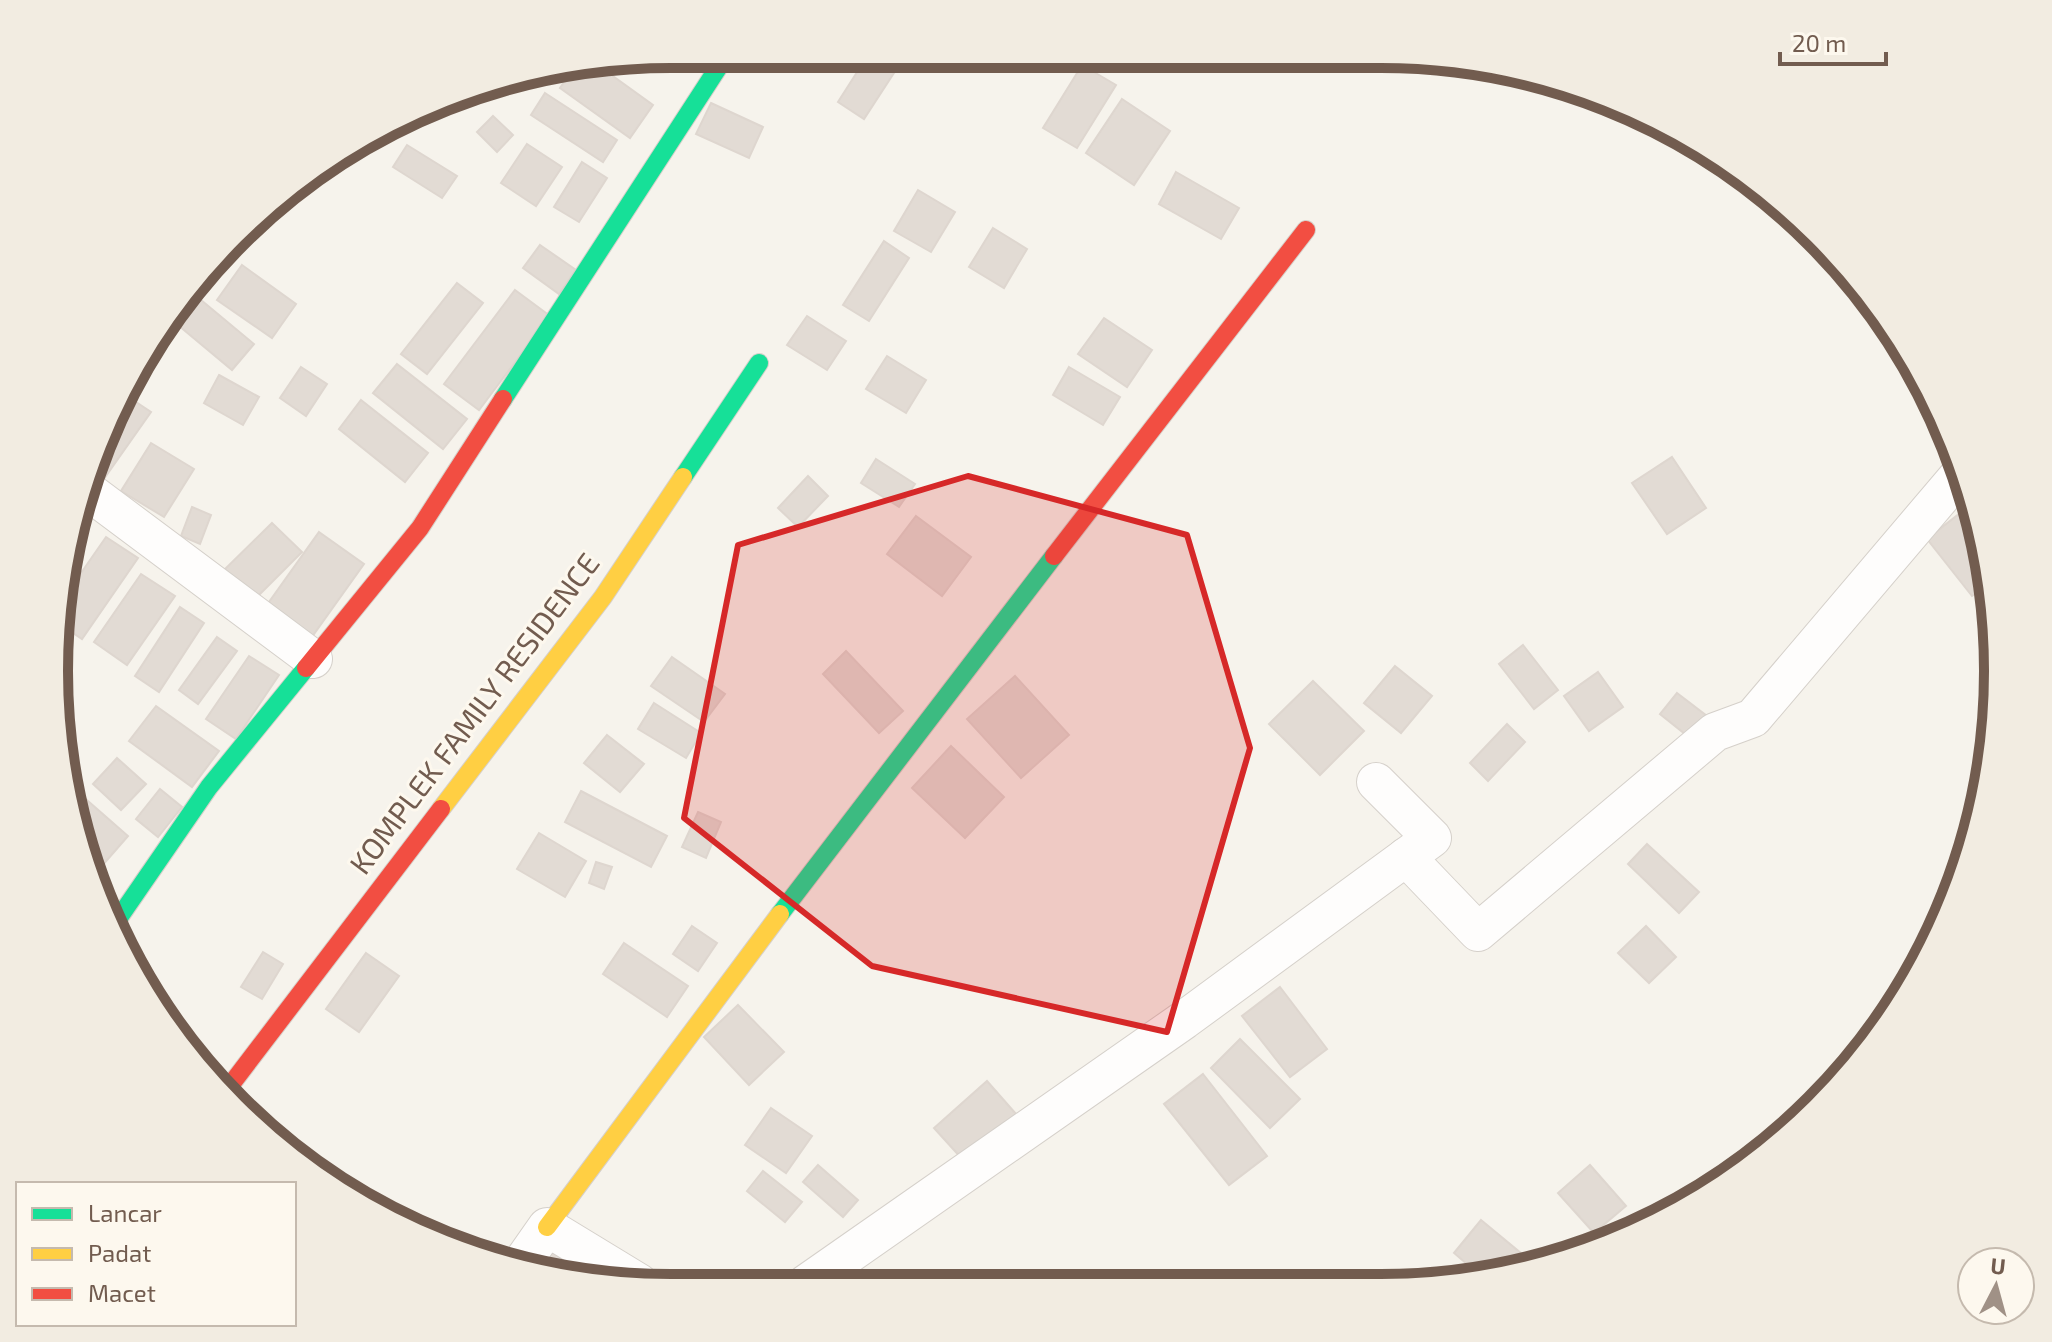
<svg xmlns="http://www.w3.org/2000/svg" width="2052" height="1342" font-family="'Exo 2',sans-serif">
<rect width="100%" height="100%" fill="#f6f3ec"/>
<g fill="#e2dbd4" stroke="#ded6cf" stroke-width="2">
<path d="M868,55l37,1 -41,63 -26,-17z"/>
<path d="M1082,65l34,20 -39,63 -34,-20z"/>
<path d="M599,66l54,39 -23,33 -70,-50 12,-18z"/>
<path d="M545,93l72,47 -14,22 -72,-47z"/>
<path d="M1122,99l48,32 -36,54 -48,-32z"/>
<path d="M711,103l52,24 -14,31 -53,-24z"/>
<path d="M493,116l20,19 -16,17 -20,-20z"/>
<path d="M527,144l35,23 -26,39 -35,-23z"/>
<path d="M407,145l50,31 -15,22 -49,-31z"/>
<path d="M582,162l25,16 -28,44 -25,-15z"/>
<path d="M1176,172l63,36 -18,31 -62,-35z"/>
<path d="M918,190l37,22 -24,40 -37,-21z"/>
<path d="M993,228l34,21 -23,39 -35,-21z"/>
<path d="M884,241l25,17 -40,63 -26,-16z"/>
<path d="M540,245l36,25 -17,24 -36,-26z"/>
<path d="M242,265l54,39 -24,34 -55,-38z"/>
<path d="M457,283l26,20 -56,71 -26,-20z"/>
<path d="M515,290l35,26 -71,94 -35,-26z"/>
<path d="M195,295l59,49 -22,26 -59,-49z"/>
<path d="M807,316l39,25 -19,29 -40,-25z"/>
<path d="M1104,318l48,32 -25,37 -49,-33z"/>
<path d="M887,356l39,24 -20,33 -40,-24z"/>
<path d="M397,364l70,55 -24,30 -70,-56z"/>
<path d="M301,367l26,17 -21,32 -26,-18z"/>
<path d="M1069,367l51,30 -17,28 -50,-30z"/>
<path d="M219,375l40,22 -16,28 -39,-22z"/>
<path d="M127,396l24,16 -50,71 -14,-11z"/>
<path d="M361,400l67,53 -23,29 -66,-53z"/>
<path d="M151,443l43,26 -30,48 -43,-26z"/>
<path d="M1672,457l34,51 -39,26 -35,-51z"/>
<path d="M876,459l39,25 -16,23 -38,-24z"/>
<path d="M808,476l20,20 -30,31 -20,-19z"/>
<path d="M1969,506l9,11 11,67 -17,12 -45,-57z"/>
<path d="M192,507l19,8 -11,29 -19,-8z"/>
<path d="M916,516l55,41 -29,39 -55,-42z"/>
<path d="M272,523l30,29 -50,50 -31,-29z"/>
<path d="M319,532l45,32 -55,77 -45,-32z"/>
<path d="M106,537l32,21 -56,81 -25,-17 4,-20z"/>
<path d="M141,574l34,22 -48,69 -33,-23z"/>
<path d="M180,607l24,16 -45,69 -24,-16z"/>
<path d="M217,637l20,14 -39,53 -19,-14z"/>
<path d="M1523,645l35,45 -24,19 -35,-45z"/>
<path d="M846,651l57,60 -24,22 -56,-59z"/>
<path d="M249,656l30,19 -43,64 -30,-20z"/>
<path d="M672,657l53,37 -21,28 -53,-36z"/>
<path d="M1395,666l37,30 -31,37 -37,-30z"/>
<path d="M1598,672l25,35 -34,24 -25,-35z"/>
<path d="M1015,676l54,59 -48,43 -54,-59z"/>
<path d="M1313,681l51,50 -44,44 -51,-51z"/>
<path d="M1677,693l30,23 -17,22 -30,-24z"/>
<path d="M654,703l47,30 -15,25 -48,-29z"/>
<path d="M156,706l63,45 -27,36 -63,-46z"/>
<path d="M1507,724l18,18 -37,39 -18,-18z"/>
<path d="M607,735l37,29 -24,28 -36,-29z"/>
<path d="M951,746l53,51 -39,41 -53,-50z"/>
<path d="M117,758l29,26 -25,26 -28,-26z"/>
<path d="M72,787l56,49 -33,38 -20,-44z"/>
<path d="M160,789l22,18 -24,30 -22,-18z"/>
<path d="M581,791l86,45 -16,31 -86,-45z"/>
<path d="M698,812l23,10 -15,36 -24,-11z"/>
<path d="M539,833l47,28 -21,36 -48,-28z"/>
<path d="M1647,844l52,48 -20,21 -51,-49z"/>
<path d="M596,862l16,5 -8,22 -15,-6z"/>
<path d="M692,926l25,17 -19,28 -25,-17z"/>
<path d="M1646,926l30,31 -27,26 -31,-30z"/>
<path d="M624,943l64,43 -21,31 -64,-43z"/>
<path d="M263,952l20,12 -21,35 -21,-12z"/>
<path d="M366,953l33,23 -40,56 -33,-23z"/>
<path d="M1280,987l47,62 -37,28 -48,-61z"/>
<path d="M738,1005l46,47 -35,33 -45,-48z"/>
<path d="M1240,1039l60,60 -30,29 -59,-60z"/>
<path d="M1203,1074l64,82 -38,29 -65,-81z"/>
<path d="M987,1081l29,33 -52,47 -30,-33z"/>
<path d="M771,1108l41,28 -26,37 -41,-28z"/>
<path d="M818,1165l40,35 -15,17 -40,-35z"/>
<path d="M1590,1165l36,41 -32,27 -36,-40z"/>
<path d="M763,1171l39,31 -17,20 -38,-31z"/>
<path d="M1481,1220l41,34 -15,19 -25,4 -28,-24z"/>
<path d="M560,1241l31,27 -11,12 -44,-12z"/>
</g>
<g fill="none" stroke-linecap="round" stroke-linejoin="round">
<defs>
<g id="street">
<path d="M84,488l229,171"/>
<path d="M1406,857l72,75 237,-200 38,-14 209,-246"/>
<path d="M521,1264l26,-37 92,56"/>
<path d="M806,1284l378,-264 248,-182 -56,-56"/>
</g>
<g id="fast">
<path d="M503,399l224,-345"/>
<path d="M683,477l76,-114"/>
<path d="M780,914l274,-358"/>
<path d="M116,922l93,-135 97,-119"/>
</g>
<g id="slow">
<path d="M441,809l162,-212 80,-120"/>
<path d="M547,1227l233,-313"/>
</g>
<g id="jam">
<path d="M1054,556l252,-326"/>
<path d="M306,668l114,-140 83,-129"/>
<path d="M226,1091l215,-282"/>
</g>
</defs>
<use href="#street" stroke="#d5d0ca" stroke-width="40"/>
<use href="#fast" stroke="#d6d0ca" stroke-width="20"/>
<use href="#slow" stroke="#d6d0ca" stroke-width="20"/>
<use href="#jam" stroke="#d6d0ca" stroke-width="20"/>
<use href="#street" stroke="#fefdfc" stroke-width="38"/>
<use href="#fast" stroke="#16e098" stroke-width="18"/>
<use href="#slow" stroke="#ffcf43" stroke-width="18"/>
<use href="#jam" stroke="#f24e42" stroke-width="18"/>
</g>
<path fill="#d62828" fill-opacity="0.2" stroke="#d62828" stroke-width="6" stroke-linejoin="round" d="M968,476l219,59 63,213 -83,284 -295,-66 -188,-148 54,-273z"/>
<g text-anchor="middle" stroke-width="6" stroke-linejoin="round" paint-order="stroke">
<g font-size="30" fill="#725c4f" stroke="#fdf8ee">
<text transform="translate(475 714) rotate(-53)" y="10">KOMPLEK FAMILY RESIDENCE</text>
</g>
</g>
<path d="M0 0H2052V1342H0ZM671 68H1381A603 603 0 0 1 1984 671V671A603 603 0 0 1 1381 1274H671A603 603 0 0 1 68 671V671A603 603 0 0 1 671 68Z" fill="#f2ece1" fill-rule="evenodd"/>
<path fill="none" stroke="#725c4f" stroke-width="10" d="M671 68H1381A603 603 0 0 1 1984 671V671A603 603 0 0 1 1381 1274H671A603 603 0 0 1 68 671V671A603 603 0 0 1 671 68Z"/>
<rect x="16" y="1182" width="280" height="144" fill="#fdf8ee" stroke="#c5baae" stroke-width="2"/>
<rect x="32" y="1208" width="40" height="12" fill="#16e098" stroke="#c5baae" stroke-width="2"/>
<text x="88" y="1222" font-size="24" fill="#725c4f">Lancar</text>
<rect x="32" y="1248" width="40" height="12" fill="#ffcf43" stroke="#c5baae" stroke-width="2"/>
<text x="88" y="1262" font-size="24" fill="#725c4f">Padat</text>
<rect x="32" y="1288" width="40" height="12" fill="#f24e42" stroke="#c5baae" stroke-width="2"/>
<text x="88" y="1302" font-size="24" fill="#725c4f">Macet</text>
<g transform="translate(1996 1286) rotate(6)"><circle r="38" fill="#fdf8ee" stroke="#c5baae" stroke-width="2"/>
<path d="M0-6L14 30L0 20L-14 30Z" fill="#a09186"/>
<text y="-12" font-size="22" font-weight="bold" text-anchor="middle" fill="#725c4f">U</text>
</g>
<path d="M1780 52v12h106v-12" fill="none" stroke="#725c4f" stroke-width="4"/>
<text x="1792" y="52" font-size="24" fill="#725c4f" stroke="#fdf8ee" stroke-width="6" paint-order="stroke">20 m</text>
</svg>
